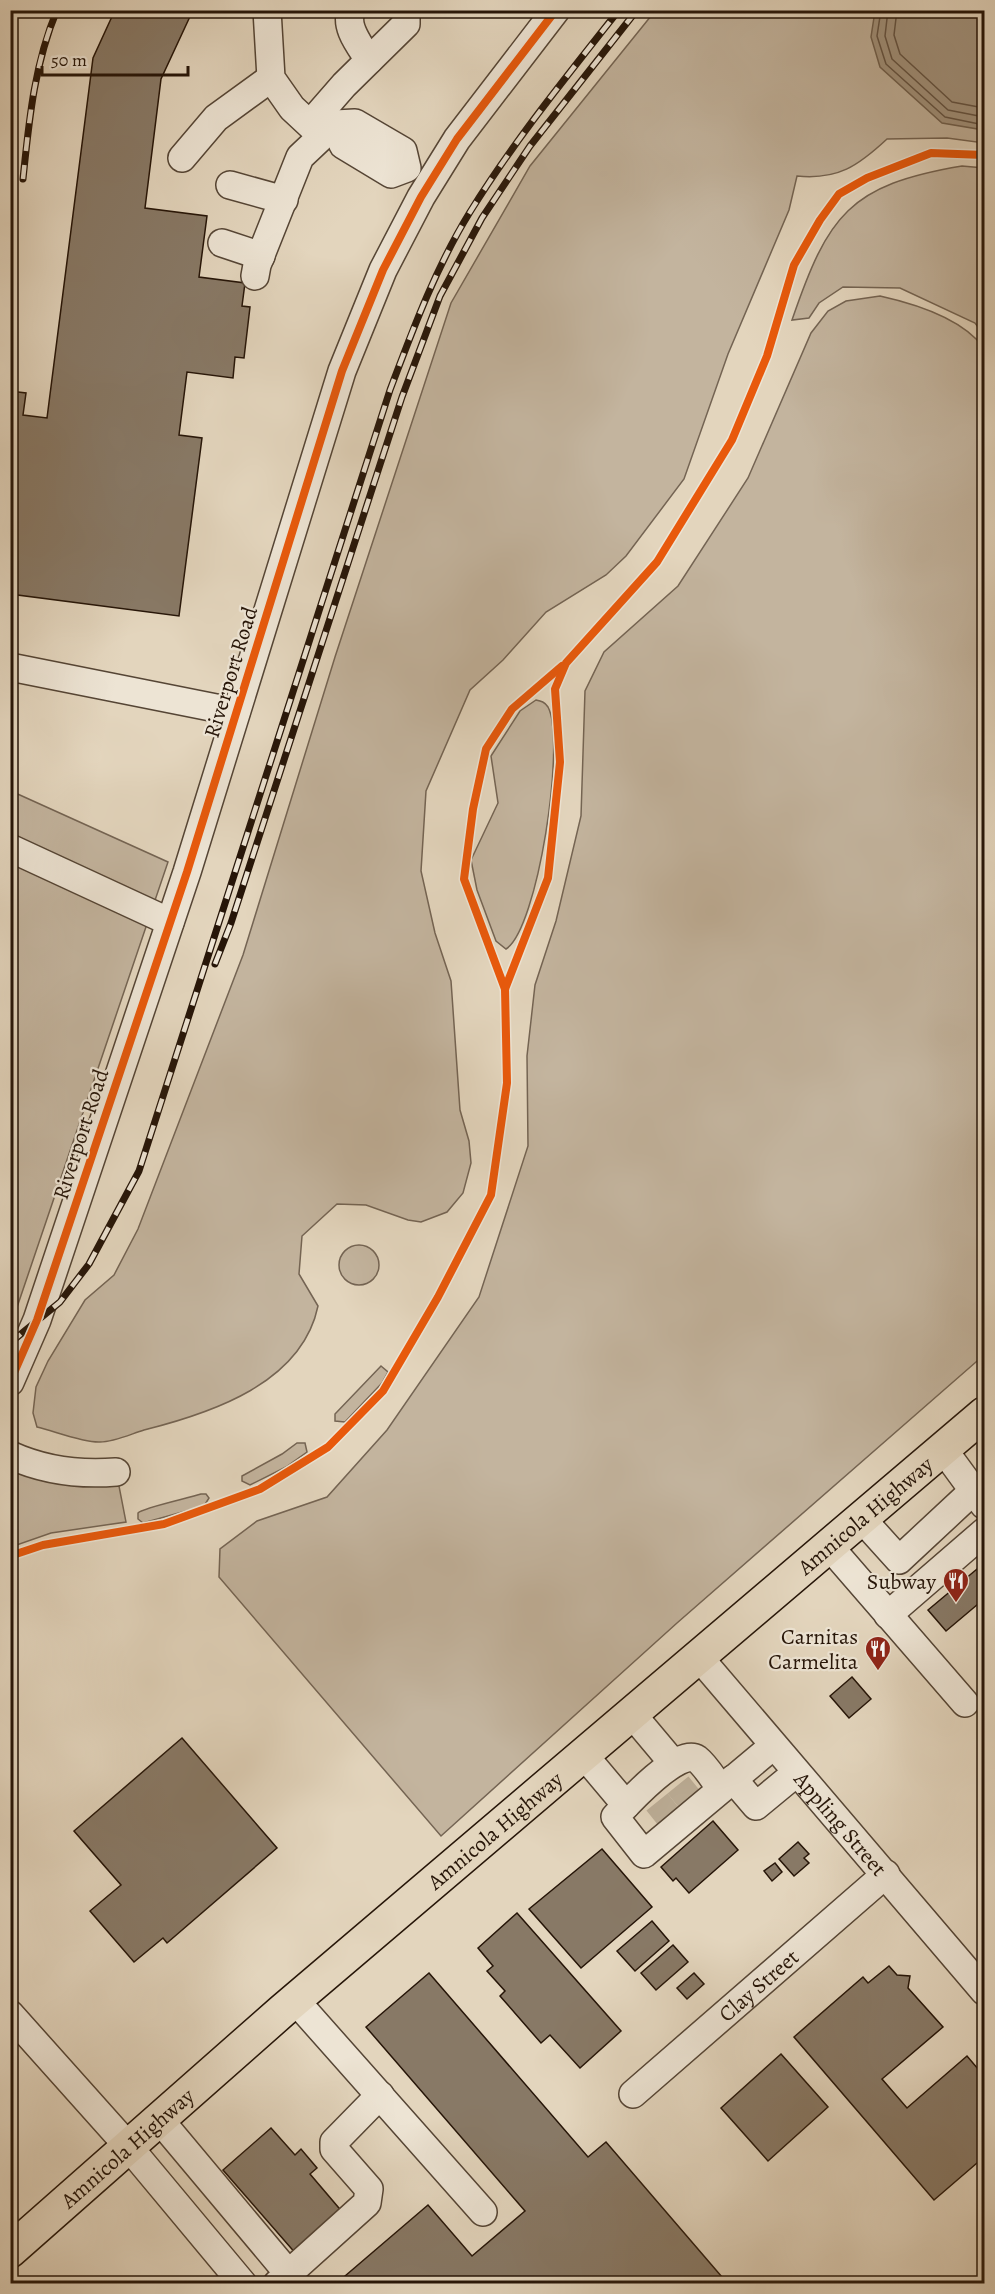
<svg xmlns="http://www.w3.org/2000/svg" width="995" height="2294" font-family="Alegreya,serif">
<rect width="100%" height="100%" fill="#e3d5bd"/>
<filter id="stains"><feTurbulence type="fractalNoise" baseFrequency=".00333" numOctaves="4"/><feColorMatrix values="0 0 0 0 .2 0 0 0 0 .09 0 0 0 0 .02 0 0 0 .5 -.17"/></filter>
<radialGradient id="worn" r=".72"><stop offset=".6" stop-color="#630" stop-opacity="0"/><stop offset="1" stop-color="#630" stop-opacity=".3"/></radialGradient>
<g fill="#c3b49e" stroke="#746453" stroke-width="1.5">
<path d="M655,11h329v132l-37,-5 -60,1c-29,27 -49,41 -90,37l-8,34 -61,144 -44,125 -58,77 -20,19 -60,37 -43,48 -33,30 -44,101 -5,80 14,62 16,48 9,129 9,31 2,22 -8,30 -16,19 -26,10 -13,-2 -42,-15 -29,-1 -35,32 -3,38 19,32c-16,77 -106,107 -174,124 -13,4 -30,12 -44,12 -16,1 -46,-11 -63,-15l-4,-14 3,-26 12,-26 37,-61 29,-25 24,-46 105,-274 92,-298 116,-354 79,-137z"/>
<path d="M962,166l22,2v167l-9,-12 -75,-35 -57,-1 -24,16 -10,15 -17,2c36,-105 57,-135 170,-154z"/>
<path d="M880,296c36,8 82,22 104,52v1007l-307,268 -236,213 -222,-259 1,-28 37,-28 70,-24 60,-67 92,-133 49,-151 -1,-90 8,-71 21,-64 25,-105 4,-125 19,-39 74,-66 70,-108 63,-145 17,-22 18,-10z"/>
<path d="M536,700c5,1 9,2 12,7 18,34 -10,222 -42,242l-10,-8 -19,-51 -6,-30 27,-57 -7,-47 29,-45z"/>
<path d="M11,791l157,71 -157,463z"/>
<circle cx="359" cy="1265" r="20"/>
<path d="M381,1366l7,6 -6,11 -37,39 -10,-1v-7z"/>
<path d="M297,1443h8l2,9 -21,15 -36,18 -8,-4v-5l40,-22z"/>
<path d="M11,1469c34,13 71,19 108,17l7,36 -75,11 -40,14z"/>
<path d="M201,1494h5l3,4 -5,8 -61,17 -5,-4v-6c4,-5 51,-15 63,-19z"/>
</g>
<path fill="#a3947f" stroke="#71614f" stroke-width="1.5" d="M875,11h109v119l-42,-7 -62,-56 -9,-30z"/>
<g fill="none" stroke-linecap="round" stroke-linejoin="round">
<g stroke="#645444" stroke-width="1.5">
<path d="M881,10l-4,26 9,28 59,53 39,8"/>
<path d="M888,10l-3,26 7,23 56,51 36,7"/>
<path d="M897,10l-3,25 6,19 52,48 32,6"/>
</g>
</g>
<g fill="#887966" stroke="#261508" stroke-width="1.5">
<path d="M115,10h78l-32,69 -16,129 62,8 -8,61 46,6 -3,23 8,1 -6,51 -9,-1 -2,21 -46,-6 -8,63 23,3 -23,178 -169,-22v-203l16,2 -3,22 24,3 46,-360z"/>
<path d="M977,1569l7,10v20l-38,32 -18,-21z"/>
<path d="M852,1677l19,22 -22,19 -19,-22z"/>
<path d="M182,1738l95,110 -110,95 -4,-5 -29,24 -44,-51 31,-26 -47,-54z"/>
<path d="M713,1821l25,29 -49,43 -13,-15 -3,3 -12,-14z"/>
<path d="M798,1842l11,12 -5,4 5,5 -15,13 -15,-17z"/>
<path d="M602,1849l50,58 -71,61 -52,-59z"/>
<path d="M775,1863l7,9 -10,9 -8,-10z"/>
<path d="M517,1913l104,118 -41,37 -30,-33 -9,8 -41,-47 5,-5 -18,-20 6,-5 -15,-18z"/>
<path d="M652,1921l17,20 -34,30 -18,-20z"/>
<path d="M984,1921v13l-6,-7z"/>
<path d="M673,1945l15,17 -32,28 -15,-17z"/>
<path d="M889,1966l8,9 13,1 -2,12 35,39 -61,52 25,29 60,-52 17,20v81l-50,43 -140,-163 69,-60 5,6z"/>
<path d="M429,1973l159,184 18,-15 122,142h-376l-7,-8 83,-71 44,51 53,-45 -159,-184z"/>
<path d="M694,1973l10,11 -17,15 -10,-11z"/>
<path d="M781,2054l47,53 -60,54 -47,-53z"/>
<path d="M271,2128l24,27 6,-6 16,19 -7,6 34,40 -47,41 -74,-85z"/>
</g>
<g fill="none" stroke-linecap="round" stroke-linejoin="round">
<g stroke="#bdaf99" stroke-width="27" stroke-dasharray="27 14" stroke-linecap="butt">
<path d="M678,1785l13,16"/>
<path d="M657,1802l12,15"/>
</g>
<defs>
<g id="minor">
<path d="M267,10l4,68 21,30 29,27"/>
<path d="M352,10c-9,16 9,37 17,50"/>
<path d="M355,123l48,28 4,17 -16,6 -48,-29 -8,-21z"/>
<path d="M310,124l34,-39 62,-61v-14"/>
<path d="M182,158l34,-40 55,-40"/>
<path d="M230,185l54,15"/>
<path d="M222,243l39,13"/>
<path d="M255,276l2,-11 43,-108 35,-33"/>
<path d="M10,667l226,45"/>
<path d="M10,848l160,74"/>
<path d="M10,1382l27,-62 150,-448 155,-501 41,-101 38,-73 36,-58 99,-129"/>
<path d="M943,1449l41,56"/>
<path d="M10,1455c35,16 69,20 106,17"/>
<path d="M862,1519l37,41 74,-69"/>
<path d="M829,1546l136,157"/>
<path d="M888,1615l96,-83"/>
<path id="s1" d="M698,1656l286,335"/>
<path d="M631,1713l42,50"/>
<path d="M583,1754l43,51"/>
<path d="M733,1779l23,27 40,-33"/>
<path d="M721,1789c-7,-9 -15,-23 -24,-30 -18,-12 -70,45 -82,58l29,37 129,-108"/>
<path d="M295,2000l188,212"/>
<path d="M10,2014l118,132 115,138"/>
<path id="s2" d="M633,2094l253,-220"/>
<path d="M159,2119l129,154"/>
<path d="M277,2284l90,-81 2,-14 -35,-40v-7l46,-47"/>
</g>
<g id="major">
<path id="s3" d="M10,2251l272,-240 702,-597"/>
</g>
</defs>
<use href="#minor" stroke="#554535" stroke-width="30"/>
<use href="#major" stroke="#261508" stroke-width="36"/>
<use href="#minor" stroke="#ede4d4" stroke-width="27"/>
<use href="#major" stroke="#e3d5bd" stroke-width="33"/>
<defs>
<g id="rail">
<path d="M23,179c6,-58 11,-114 34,-169"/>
<path d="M215,964l16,-41 171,-526 38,-101 42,-78 48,-72 107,-136"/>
<path d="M10,1343l50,-41 29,-38 50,-93 251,-781c23,-61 46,-123 80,-178 44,-71 97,-136 149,-202"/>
</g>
</defs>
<use href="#rail" stroke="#261508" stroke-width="7"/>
<use href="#rail" stroke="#ede4d4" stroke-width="4.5" stroke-dasharray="14" stroke-linecap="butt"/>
<defs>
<g id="cycleway">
<path d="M505,989l-41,-110 9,-70 13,-60 26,-40 50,-43"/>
<path d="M10,1382l27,-62 150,-448 155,-501 41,-101 38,-73 36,-58 99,-129"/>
<path d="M10,1556l33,-11 121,-21 96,-35 68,-42 55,-56 55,-94 53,-102 16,-112 -2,-94 43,-111 12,-116 -5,-73 11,-26 91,-101 75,-122 35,-84 27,-91 26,-45 19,-26 28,-16 64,-25 53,2"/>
</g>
</defs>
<use href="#cycleway" stroke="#ede4d4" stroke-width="11"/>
<use href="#cycleway" stroke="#e8590c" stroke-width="8"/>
</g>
<defs>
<symbol id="restaurant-pin" viewBox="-11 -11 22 30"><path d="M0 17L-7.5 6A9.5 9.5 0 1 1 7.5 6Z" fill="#8f2418" stroke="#ede4d4"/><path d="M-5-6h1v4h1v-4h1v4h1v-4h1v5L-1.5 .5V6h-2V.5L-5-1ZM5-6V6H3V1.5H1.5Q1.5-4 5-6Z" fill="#fff"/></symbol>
</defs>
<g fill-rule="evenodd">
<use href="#restaurant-pin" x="941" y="1566" width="30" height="40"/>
<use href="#restaurant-pin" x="863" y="1634" width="30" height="40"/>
</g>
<g text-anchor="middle" stroke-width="4.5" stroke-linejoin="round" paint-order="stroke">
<g font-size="22" fill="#261508" stroke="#ede4d4">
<text transform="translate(230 672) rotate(-73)" y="8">Riverport Road</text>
<text transform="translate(80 1134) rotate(-72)" y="8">Riverport Road</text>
<text dy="8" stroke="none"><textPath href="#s3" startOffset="1128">Amnicola Highway</textPath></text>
<text dy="8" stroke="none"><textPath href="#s1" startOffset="220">Appling Street</textPath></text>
<text dy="8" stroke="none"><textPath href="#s3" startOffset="642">Amnicola Highway</textPath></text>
<text dy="8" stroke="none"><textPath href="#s2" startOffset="166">Clay Street</textPath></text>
<text dy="8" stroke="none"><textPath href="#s3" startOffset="156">Amnicola Highway</textPath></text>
</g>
<g font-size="22" fill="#261508" stroke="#ede4d4" text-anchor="end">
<text x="936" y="1589">Subway</text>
<text x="858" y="1644">Carnitas<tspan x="858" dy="25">Carmelita</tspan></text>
</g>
</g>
<rect width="995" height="2294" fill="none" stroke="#e3d5bd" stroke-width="36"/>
<rect x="12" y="12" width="971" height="2270" fill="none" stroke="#261508" stroke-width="3"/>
<rect x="18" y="18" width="959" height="2258" fill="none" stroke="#261508" stroke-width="1.5"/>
<path d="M42 66v9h146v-9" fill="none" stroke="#261508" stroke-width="3"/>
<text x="51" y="66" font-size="18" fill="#261508" stroke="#ede4d4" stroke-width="4.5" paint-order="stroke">50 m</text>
<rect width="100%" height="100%" filter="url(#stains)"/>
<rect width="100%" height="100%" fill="url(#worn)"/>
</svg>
